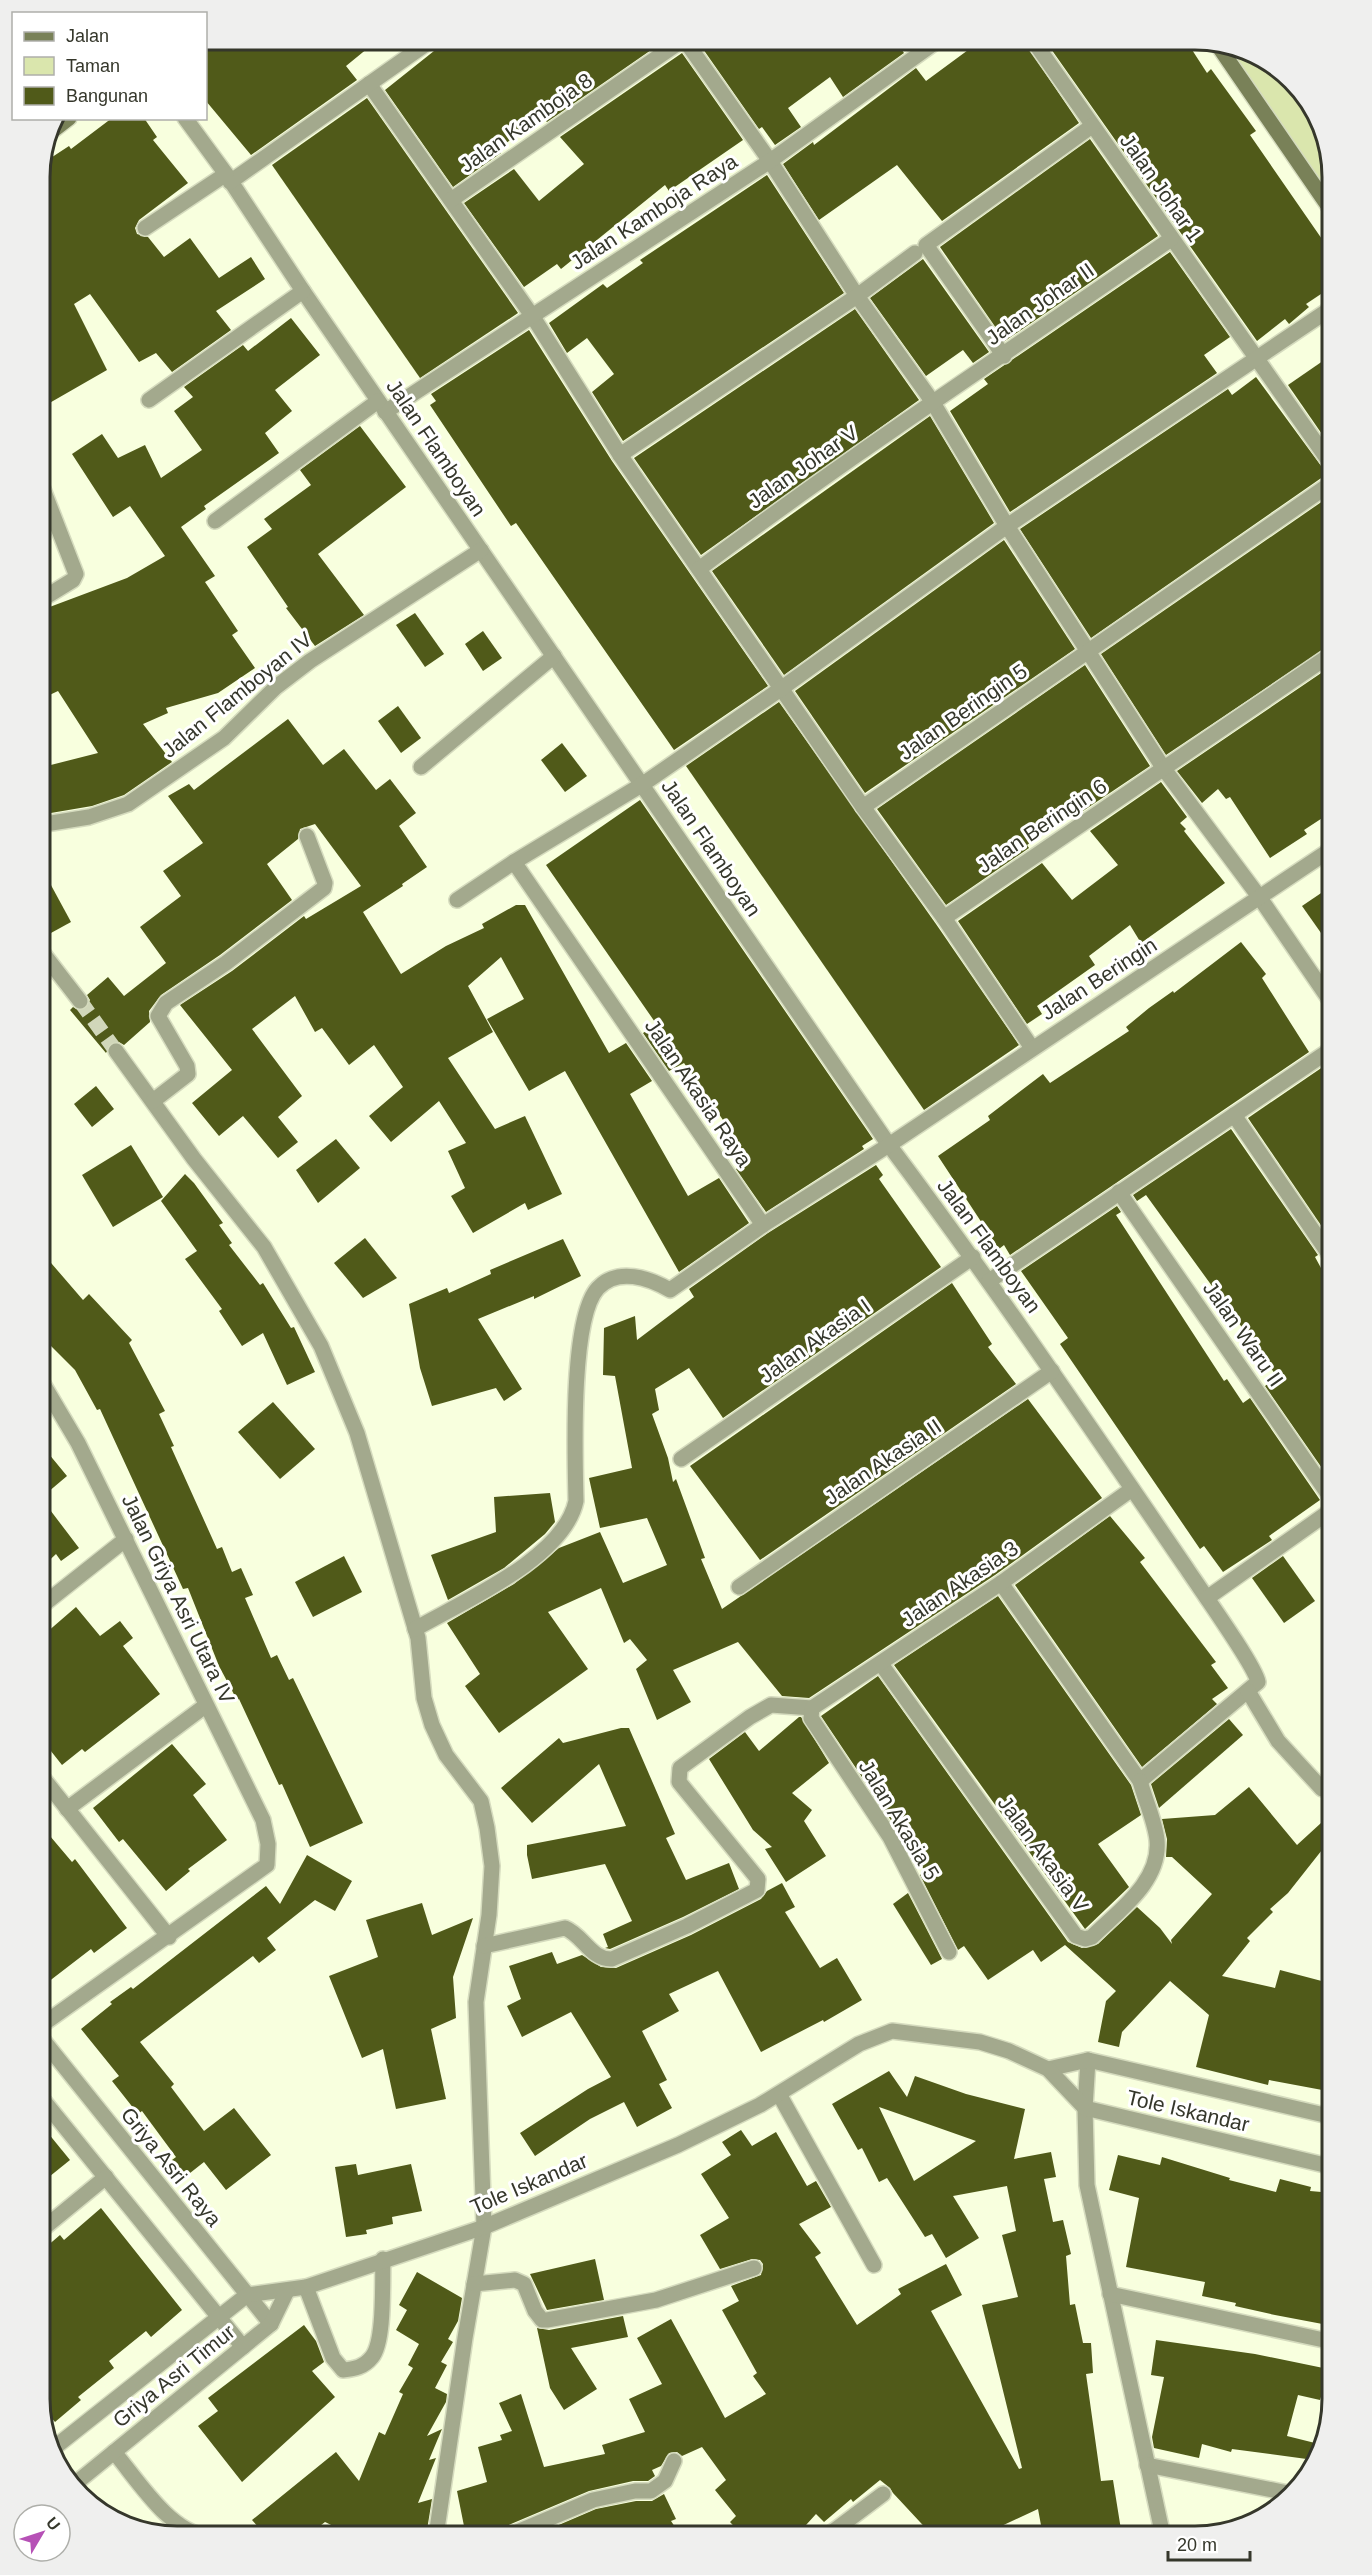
<svg xmlns="http://www.w3.org/2000/svg" width="1372" height="2575" font-family="Arial,sans-serif">
<rect width="100%" height="100%" fill="#f8ffde"/>
<path fill="#dae6ad" d="M1225,47l54,20 43,57 11,53v24z"/>
<g fill="#505a19" fill-rule="evenodd">
<path d="M219,39h160l-33,27 11,14 -106,75 -45,-54v-53z"/>
<path d="M443,39h224l-120,83 -5,-5 -44,32 3,4 -48,34 -68,-97 54,-43z"/>
<path d="M696,39h198l10,14 -61,44 -13,-20 -42,31 13,19 -26,18 -13,-18 -3,2z"/>
<path d="M983,39h39l57,84 -137,98 -45,-56 -78,55 -36,-56 30,-22 1,3 102,-77 10,13z"/>
<path d="M1044,39h141l22,34 4,-4 45,62 -6,4 83,120v31l-27,18 3,3 -20,17 -4,-5 -28,22z"/>
<path d="M682,53l61,87 -74,51 -4,-6 -104,84 -4,-5 -33,23 -60,-84 50,-34 25,32 45,-37 -24,-27z"/>
<path d="M367,98l151,215 -98,65 -148,-213z"/>
<path d="M112,118h32l13,19 -4,3 35,43 -49,37 -4,8 2,6 11,3 16,20 26,-19 29,40 32,-21 14,22 -49,32 15,19 -59,42 -16,-19 -17,9 -49,-68 -16,10 33,66 -61,35 -7,-11 1,-229 29,-19 2,3z"/>
<path d="M1090,139l68,97 -153,105 -65,-94z"/>
<path d="M767,175l77,118 -221,148 -31,-49 22,-18 -27,-36 -20,15 -18,-30 54,-39 4,4 36,-25 -3,-3z"/>
<path d="M1170,252l60,85 -26,18 13,18 -207,139 -60,-101 38,-27 -4,-5z"/>
<path d="M923,259l66,93 -16,11 -10,-13 -37,26 -56,-78z"/>
<path d="M855,309l64,91 -218,155 -67,-97z"/>
<path d="M291,318l29,37 -45,35 17,21 -27,22 14,20 -75,53 2,3 -25,18 34,49 -10,6 33,49 -6,4 23,33 -37,25 -52,15 2,5 -25,11 29,38 -48,33 -32,11 -53,9v-47l59,-15 -40,-62 -19,9v-89l88,-33 38,-22 -35,-50 -17,11 -41,-63 30,-20 16,24 27,-13 16,33 41,-28 -28,-39 19,-14 -9,-10 59,-42 5,6z"/>
<path d="M529,330l83,131 156,225 -94,64 -158,-227 -5,3 -81,-121 6,-4 -5,-7z"/>
<path d="M1333,354v96l-45,-65z"/>
<path d="M1256,377l71,97 -236,164 -71,-109 208,-140 4,6z"/>
<path d="M930,416l64,107 -210,152 -72,-104z"/>
<path d="M360,426l46,61 -88,67 46,61 -49,31 -29,-38 2,-1 -41,-60 25,-18 -8,-10 47,-34 -11,-15z"/>
<path d="M1333,494v149l-167,112 -65,-101z"/>
<path d="M1004,540l71,109 -210,144 -70,-102z"/>
<path d="M415,613l29,41 -19,13 -29,-42z"/>
<path d="M483,631l19,27 -19,13 -18,-27z"/>
<path d="M1085,665l65,101 -73,49 -2,-3 -12,9 -1,-2 -35,26 2,3 -83,57 -69,-96z"/>
<path d="M1333,665v146l-29,19 3,4 -37,24 -40,-61 -4,2 -8,-10 -16,14 -25,-32z"/>
<path d="M779,702l157,222 83,121 -95,65 -238,-344z"/>
<path d="M398,706l23,32 -20,15 -23,-32z"/>
<path d="M288,719l35,46 21,-16 32,41 14,-11 26,34 -17,13 28,41 -25,17 1,2 -40,26 38,62 45,-28 38,-18 -2,-4 34,-19h9l84,148 17,-10 26,38 -22,13 58,102 31,-18 30,45 -70,49 -114,-201 -36,20 -42,-72 37,-20 -23,-42 -33,29 25,46 -45,26 47,71 30,-13 37,78 -34,16 -3,-7 -52,30 -22,-37 14,-8 -17,-37 18,-8 -27,-42 -48,41 -22,-26 34,-29 -29,-42 -25,20 -27,-37 -7,4 -20,-36 -43,33 50,67 -24,21 20,25 -20,16 -35,-42 -24,20 -27,-33 40,-33 -52,-65 52,-34 72,-55 2,3 55,-33 -46,-62 -15,5 -2,10 -31,25 25,36 -72,55 -59,40 -12,16 1,11 -26,23 -5,-3 -8,1 -5,10 -36,-43 3,-3 8,4 5,-3 4,-8 -3,-5 21,-18 16,19 42,-33 -26,-36 41,-31 -18,-25 40,-28 -35,-47 21,-12 5,6z"/>
<path d="M562,743l25,33 -22,16 -24,-32z"/>
<path d="M1161,782l26,35 -7,6 6,6 -2,2 41,52 -84,60 -11,-18 -41,31 6,9 -58,41 5,8 -15,10 -69,-103 84,-58 30,37 46,-35 -28,-34z"/>
<path d="M640,800l233,339 -11,7 2,3 -98,63 -30,-43 13,-8 -11,-19 -54,-79 -15,8 -26,-38 14,-8 -111,-160z"/>
<path d="M39,863l32,59 -31,17 -1,-1z"/>
<path d="M1333,885v65l-31,-44z"/>
<path d="M1241,942l25,32 -4,4 47,74 -299,203 -6,-10 -5,4 -61,-93 52,-36 -2,-4 55,-42 7,9 79,-52 -3,-4 23,-19 24,-17 1,2z"/>
<path d="M1333,1060v183l-85,-125z"/>
<path d="M96,1086l18,23 -22,18 -18,-23z"/>
<path d="M1231,1129l87,126 -3,2 18,33v194l-68,-98 12,-9 -15,-22 -116,-160 -9,6 -4,-6z"/>
<path d="M336,1139l24,29 -42,35 -22,-33z"/>
<path d="M131,1145l32,52 -50,30 -31,-52z"/>
<path d="M876,1165l7,10 -4,4 62,88 -218,151 -34,-50 -34,21 4,21 -7,4 16,44 5,24 3,-3 29,79 -4,1 21,50 306,-210 74,99 -107,77 -186,123 -27,-2 -44,-54 -65,28 18,32 -34,18 -21,-51 11,-9 -17,-21 -6,4 -23,-55 -53,24 40,57 -89,64 -34,-47 15,-12 -33,-51 67,-39 45,-36 41,-16 23,51 44,-18 -20,-47 -47,10 -11,-50 43,-10 -17,-92 -12,-1 1,-47 31,-12 2,24 57,-43 -5,-8 79,-56z"/>
<path d="M185,1174l9,9 29,40 -4,2 13,18 -3,2 31,40 3,-2 28,45 3,-1 21,45 -28,13 -24,-52 -21,13 -23,-35 3,-2 -37,-50 12,-8 -36,-50z"/>
<path d="M1117,1206l4,6 -5,3 108,166 3,-2 16,24 7,-5 70,102 -51,36 3,4 -49,32 -19,-26 -4,3 -140,-205 8,-6 -47,-67z"/>
<path d="M365,1238l32,40 -34,20 -29,-35z"/>
<path d="M563,1239l18,37 -47,23v-3l-56,23 44,70 -18,12 -8,-13 -64,18 -12,-38 -11,-64 38,-16 2,5 42,-19 -1,-4z"/>
<path d="M39,1249l44,51 6,-6 43,46 -3,3 36,68 -6,3 15,32 -3,1 46,102 5,-2 10,25 9,-4 12,27 -8,3 26,60 6,-3 12,25 4,-2 70,145 -53,24 -28,-63 -3,1 -40,-86 -2,1 -18,-34 -31,-78 -5,1 -83,-180 -3,1 -22,-40 -36,-36z"/>
<path d="M952,1283l40,61 -4,3 28,37 -256,176 -70,-94z"/>
<path d="M273,1402l42,47 -35,30 -42,-47z"/>
<path d="M39,1442l28,34 -26,22 38,50 -18,13 -5,-7 -17,16z"/>
<path d="M550,1493l5,29 -10,12 -41,34 -56,32 -17,-45 65,-23 -2,-35z"/>
<path d="M1110,1516l35,42 -5,4 76,100 -5,3 17,23 -16,11 5,5 -75,63 -127,-182z"/>
<path d="M344,1556l18,36 -49,25 -18,-35z"/>
<path d="M1283,1556l32,45 -31,22 -32,-45z"/>
<path d="M998,1596l133,189 10,30 -43,29 31,43 -44,42 -191,-264z"/>
<path d="M76,1607l24,29 20,-15 13,17 -10,8 37,48 -75,58 -3,-3 -20,16 -23,-29v-97z"/>
<path d="M878,1676l190,266 14,6 16,-4 39,-37 23,21 12,16 -1,-4 41,-46 -40,-37h-6l1,-18 -5,-20 53,-4 34,-28 48,58 36,-33v24l-45,57 -18,16 3,3 -26,26 3,3 -28,35 53,12 5,-18 53,14v108l-64,-12 -1,5 -72,-18 13,-52 -39,-34 -48,51 -3,15 -21,-5 8,-41 10,-10 -51,-46 -24,17 -8,-12 -45,30 -24,-34 -6,4 -38,-75 5,-4 -104,-155z"/>
<path d="M799,1717h2l28,46 -37,30 20,17 -8,11 22,35 -40,26 -21,-33 7,-2 -19,-17 -44,-71 36,-27 14,19z"/>
<path d="M1229,1719l14,16 -84,73 -8,-24z"/>
<path d="M621,1728h8l46,106 -9,4 20,42 43,-17 10,26 -56,28 -73,32 -5,-1 3,-1 -5,-13 29,-13 -27,-57 -73,15 -5,-24v-10l99,-19 -27,-62 -67,59 -31,-35 58,-50 4,5z"/>
<path d="M172,1744l34,40 -13,11 34,45 -39,29 2,2 -24,20 -43,-52 -4,3 -26,-34z"/>
<path d="M39,1823l33,39 3,-3 52,69 -33,25 -3,-4 -52,40z"/>
<path d="M307,1855l45,26 -17,30 -20,-11 -48,38 9,12 -17,13 -6,-7 -113,86 34,42 -3,3 33,44 30,-23 37,47 -45,35 -22,-28 -19,15 -13,-17 4,-3 -34,-46 -4,3 -26,-33 7,-5 -38,-47 31,-25 -2,-2 21,-15 2,2 133,-103 14,18z"/>
<path d="M782,1883l13,24 -10,5 35,56 17,-10 25,42 -38,22 -1,-2 -62,32 -43,-81 -49,23 10,17 -37,20 25,49 -8,4 13,24 -35,19 -13,-25 -34,17 -55,37 -15,-23 68,-44 23,-12 -40,-65 -49,25 -15,-31 14,-7 -12,-33 43,-14 5,12 25,-9 19,12 15,1 75,-33 70,-36 6,-8z"/>
<path d="M908,1893l34,66 -11,6 -38,-61z"/>
<path d="M422,1903l10,32 41,-17 -20,59 3,41 -25,11 15,70 -50,10 -13,-60 -21,9 -33,-82 49,-19 -12,-37z"/>
<path d="M889,2071l18,26 8,-21 51,18 59,15 -11,50 37,-7 5,25 -12,2 9,43 10,-2 8,34 -5,2 4,49 5,-1 8,39h8l2,30 -7,1 15,107 12,-1 9,56h-79l-5,-27 -58,27h-47l-40,-43 -3,-5 -10,-8 -27,22 -2,-3 -27,23 -8,-8 -20,22h-53l-13,-14 6,-6 -21,-26 11,-10 -24,-33 -20,9 -5,-4 -8,1 -8,13 -9,4 3,6 -7,5h-15l-44,10 -85,36 -6,9h-32l-9,-45 30,-9 -9,-35 24,-7 -2,-5 12,-4 -13,-28 22,-9 23,73 61,-13 -3,-9 43,-13 -16,-33 33,-15 -25,-46 34,-19 54,99 41,-24 -13,-18 4,-3 -35,-63 17,-9 -8,-15 30,-11 2,-11 -3,-4 -8,-1 -32,10 -20,-34 29,-17 -28,-44 30,-19 -9,-13 19,-12 11,16 24,-14 31,54 9,-5 15,26 -32,17 22,29 -6,4 42,68 44,-31 -3,-5 48,-25 16,31 -31,16 88,158 3,-1 -40,-163 36,-8 -16,-62 14,-4 -9,-45 -54,10 26,42 -33,20 -14,-24 -7,3 -38,-59 -8,4 -17,-34 -4,2 -26,-46zM879,2107l46,16 51,18 -62,40z"/>
<path d="M39,2122l31,38 -31,25z"/>
<path d="M1118,2155l42,10 2,-8 68,21 -1,2 47,12 4,-13 31,8 -1,4 23,2v133l-58,-11 -40,-9 1,-3 -34,-7 3,-14 -79,-15 13,-69 -30,-8z"/>
<path d="M356,2164l2,11 53,-11 11,47 -30,6 1,7 -27,6 1,4 -21,3 -11,-70z"/>
<path d="M101,2208l81,102 -31,27 -5,-6 -37,30 5,7 -36,29 3,3 -26,22 -5,-6 -6,6 -5,-24v-145l21,-18 4,5z"/>
<path d="M595,2259l9,41 -57,10 -17,-36z"/>
<path d="M417,2272l45,26 -4,23 -10,18 5,3 -12,20 6,3 -12,23 12,6 -1,8 -19,34 15,-7 -13,31 7,-2 -18,45 14,-4 -6,37h-72l-29,-14 -18,14h-41l-14,-16 84,-68 23,29 20,-49 6,3 18,-41 -4,-2 14,-24 -5,-3 11,-21 -23,-14 11,-20 -8,-5z"/>
<path d="M623,2316l5,21 -57,11 26,41 -33,21 -14,-22 -13,-60 12,2z"/>
<path d="M304,2325l12,16 8,21 -12,9 23,26 -93,85 -44,-56 20,-15 -10,-13z"/>
<path d="M1156,2340l99,14 78,16v29l-12,-2 -1,3 -22,-5 -11,41 32,8 -5,16 -82,-11 -1,3 -29,-8 -3,14 -45,-10 -2,-11 12,-60 -13,-2z"/>
<path d="M664,2494l12,25 -5,2 10,15h-148l63,-27 40,-8h16z"/>
</g>
<g fill="none" stroke-linecap="round" stroke-linejoin="round">
<path stroke="#d1d7ba" stroke-width="15" stroke-dasharray="15 8" stroke-linecap="butt" d="M80,1001l36,50"/>
<defs>
<g id="street">
<path d="M684,39l86,122 87,135 75,105 75,125 157,243 96,129 73,107"/>
<path d="M1032,39l301,428"/>
<path d="M369,84l164,233 87,138 243,352 81,111 88,130"/>
<path d="M185,118l41,56 77,117 586,854c103,137 199,279 296,421 13,20 70,99 73,116l-118,99 -139,-198"/>
<path d="M230,182l203,-143"/>
<path d="M451,200l233,-161"/>
<path d="M145,228l81,-54"/>
<path d="M1004,356l-78,-111 166,-119"/>
<path d="M149,400l154,-109"/>
<path d="M385,412l385,-251 170,-122"/>
<path d="M620,455l237,-159 58,-43"/>
<path d="M215,521l163,-120"/>
<path d="M699,569c153,-115 314,-220 472,-330"/>
<path d="M39,601l34,-21 3,-6 -37,-95"/>
<path d="M421,767l133,-111"/>
<path d="M863,807l470,-325"/>
<path d="M39,825l50,-8 39,-13 96,-66 52,-51 34,-26 171,-111"/>
<path d="M514,862l249,363 126,-80 444,-297"/>
<path d="M457,900l57,-38 129,-78 139,-96 225,-162 326,-219"/>
<path d="M944,918l389,-265"/>
<path d="M39,948l41,53"/>
<path d="M116,1051l78,108 70,88 57,99 36,87 61,205 6,60 8,27 14,30 35,46 6,27 5,38 -3,49 -13,87 8,225 -19,111 -29,198"/>
<path d="M153,1101l35,-27 -1,-8 -29,-50 8,-13 60,-40 98,-75 1,-5 -18,-47"/>
<path d="M1234,1115l99,145"/>
<path d="M1119,1192l214,309"/>
<path d="M989,1281l344,-233"/>
<path d="M681,1459l292,-202"/>
<path d="M739,1587l313,-216"/>
<path d="M1207,1598l126,-89"/>
<path d="M39,1608l87,-69"/>
<path d="M415,1629c49,-28 149,-71 161,-128 -1,-44 -6,-183 22,-213 20,-21 51,-10 72,2l93,-65"/>
<path d="M881,1664l195,272 9,3 7,-2c26,-26 69,-55 65,-97 -2,-19 -12,-40 -17,-59"/>
<path d="M1248,1691l30,50 44,48"/>
<path d="M39,1773l130,164"/>
<path d="M67,1809l138,-103"/>
<path d="M484,1946l81,-18c18,7 26,32 47,31l75,-33 70,-36 1,-11 -79,-97 1,-14 70,-51 21,-12 41,3"/>
<path d="M949,1952l-59,-115 -79,-119 1,-10 189,-125 131,-94"/>
<path d="M39,2027l228,-162 1,-21 -5,-24 -185,-377 -39,-66"/>
<path d="M39,2035l232,289"/>
<path d="M1088,2060l-3,48 2,77 76,351"/>
<path d="M1048,2069l40,-9 245,57"/>
<path d="M779,2094l95,171"/>
<path d="M39,2095l204,252"/>
<path d="M39,2232l67,-55"/>
<path d="M474,2284l41,-4 9,4 11,27 7,9h5l109,-20 98,-32"/>
<path d="M306,2287l27,71 10,12c12,-1 21,-3 29,-13 13,-16 10,-75 11,-98"/>
<path d="M1110,2294l223,48"/>
<path d="M50,2451l197,-156 59,-8 178,-60 194,-82 82,-40 99,-61 33,-13 88,11 29,9 39,18 37,39 248,59"/>
<path d="M114,2452c23,27 56,81 93,84"/>
<path d="M1147,2465l141,28"/>
<path d="M76,2483l195,-159 16,-33"/>
<path d="M508,2536l85,-36 42,-9h16l14,-10 9,-20"/>
<path d="M827,2536l56,-42"/>
</g>
<g id="secondary">
<path d="M1217,44l116,169"/>
<path d="M47,135l22,-17"/>
</g>
</defs>
<use href="#street" stroke="#d5dbbe" stroke-width="18"/>
<use href="#secondary" stroke="#d5dbbe" stroke-width="18"/>
<use href="#street" stroke="#a3a98d" stroke-width="15"/>
<use href="#secondary" stroke="#798158" stroke-width="15"/>
</g>
<g text-anchor="middle" stroke-width="6" stroke-linejoin="round" paint-order="stroke">
<g font-size="21" fill="#35372b" stroke="#fff">
<text transform="translate(526 123) rotate(-35)" y="7">Jalan Kamboja 8</text>
<text transform="translate(1161 188) rotate(55)" y="7">Jalan Johar 1</text>
<text transform="translate(654 212) rotate(-33)" y="7">Jalan Kamboja Raya</text>
<text transform="translate(1040 304) rotate(-35)" y="7">Jalan Johar II</text>
<text transform="translate(436 448) rotate(56)" y="7">Jalan Flamboyan</text>
<text transform="translate(803 467) rotate(-35)" y="7">Jalan Johar V</text>
<text transform="translate(237 695) rotate(-39)" y="7">Jalan Flamboyan IV</text>
<text transform="translate(963 712) rotate(-35)" y="7">Jalan Beringin 5</text>
<text transform="translate(1042 826) rotate(-34)" y="7">Jalan Beringin 6</text>
<text transform="translate(711 848) rotate(56)" y="7">Jalan Flamboyan</text>
<text transform="translate(1099 979) rotate(-33)" y="7">Jalan Beringin</text>
<text transform="translate(698 1093) rotate(56)" y="7">Jalan Akasia Raya</text>
<text transform="translate(989 1246) rotate(54)" y="7">Jalan Flamboyan</text>
<text transform="translate(1243 1334) rotate(55)" y="7">Jalan Waru II</text>
<text transform="translate(815 1341) rotate(-35)" y="7">Jalan Akasia I</text>
<text transform="translate(883 1462) rotate(-34)" y="7">Jalan Akasia II</text>
<text transform="translate(960 1584) rotate(-34)" y="7">Jalan Akasia 3</text>
<text transform="translate(178 1599) rotate(64)" y="7">Jalan Griya Asri Utara IV</text>
<text transform="translate(899 1820) rotate(59)" y="7">Jalan Akasia 5</text>
<text transform="translate(1043 1854) rotate(54)" y="7">Jalan Akasia V</text>
<text transform="translate(1188 2111) rotate(13)" y="7">Tole Iskandar</text>
<text transform="translate(171 2167) rotate(51)" y="7">Griya Asri Raya</text>
<text transform="translate(529 2184) rotate(-23)" y="7">Tole Iskandar</text>
<text transform="translate(174 2376) rotate(-39)" y="7">Griya Asri Timur</text>
</g>
</g>
<path d="M0 0H1372V2575H0ZM177 50H1195A127 127 0 0 1 1322 177V2399A127 127 0 0 1 1195 2526H177A127 127 0 0 1 50 2399V177A127 127 0 0 1 177 50Z" fill="#efefee" fill-rule="evenodd"/>
<path fill="none" stroke="#35372b" stroke-width="3" d="M177 50H1195A127 127 0 0 1 1322 177V2399A127 127 0 0 1 1195 2526H177A127 127 0 0 1 50 2399V177A127 127 0 0 1 177 50Z"/>
<rect x="12" y="12" width="195" height="108" fill="#ffffff" stroke="#aeafaa" stroke-width="1.5"/>
<rect x="24" y="32" width="30" height="9" fill="#798158" stroke="#aeafaa" stroke-width="1.5"/>
<text x="66" y="42" font-size="18" fill="#35372b">Jalan</text>
<rect x="24" y="57" width="30" height="18" fill="#dae6ad" stroke="#aeafaa" stroke-width="1.5"/>
<text x="66" y="72" font-size="18" fill="#35372b">Taman</text>
<rect x="24" y="87" width="30" height="18" fill="#505a19" stroke="#aeafaa" stroke-width="1.5"/>
<text x="66" y="102" font-size="18" fill="#35372b">Bangunan</text>
<g transform="translate(42 2533) rotate(51)"><circle r="28" fill="#ffffff" stroke="#aeafaa" stroke-width="1.5"/>
<path d="M0-4.5L10 22L0 15L-10 22Z" fill="#b651b6"/>
<text y="-9" font-size="16" font-weight="bold" text-anchor="middle" fill="#35372b">U</text>
</g>
<path d="M1168 2551v9h82v-9" fill="none" stroke="#35372b" stroke-width="3"/>
<text x="1177" y="2551" font-size="18" fill="#35372b" stroke="#ffffff" stroke-width="4.5" paint-order="stroke">20 m</text>
</svg>
